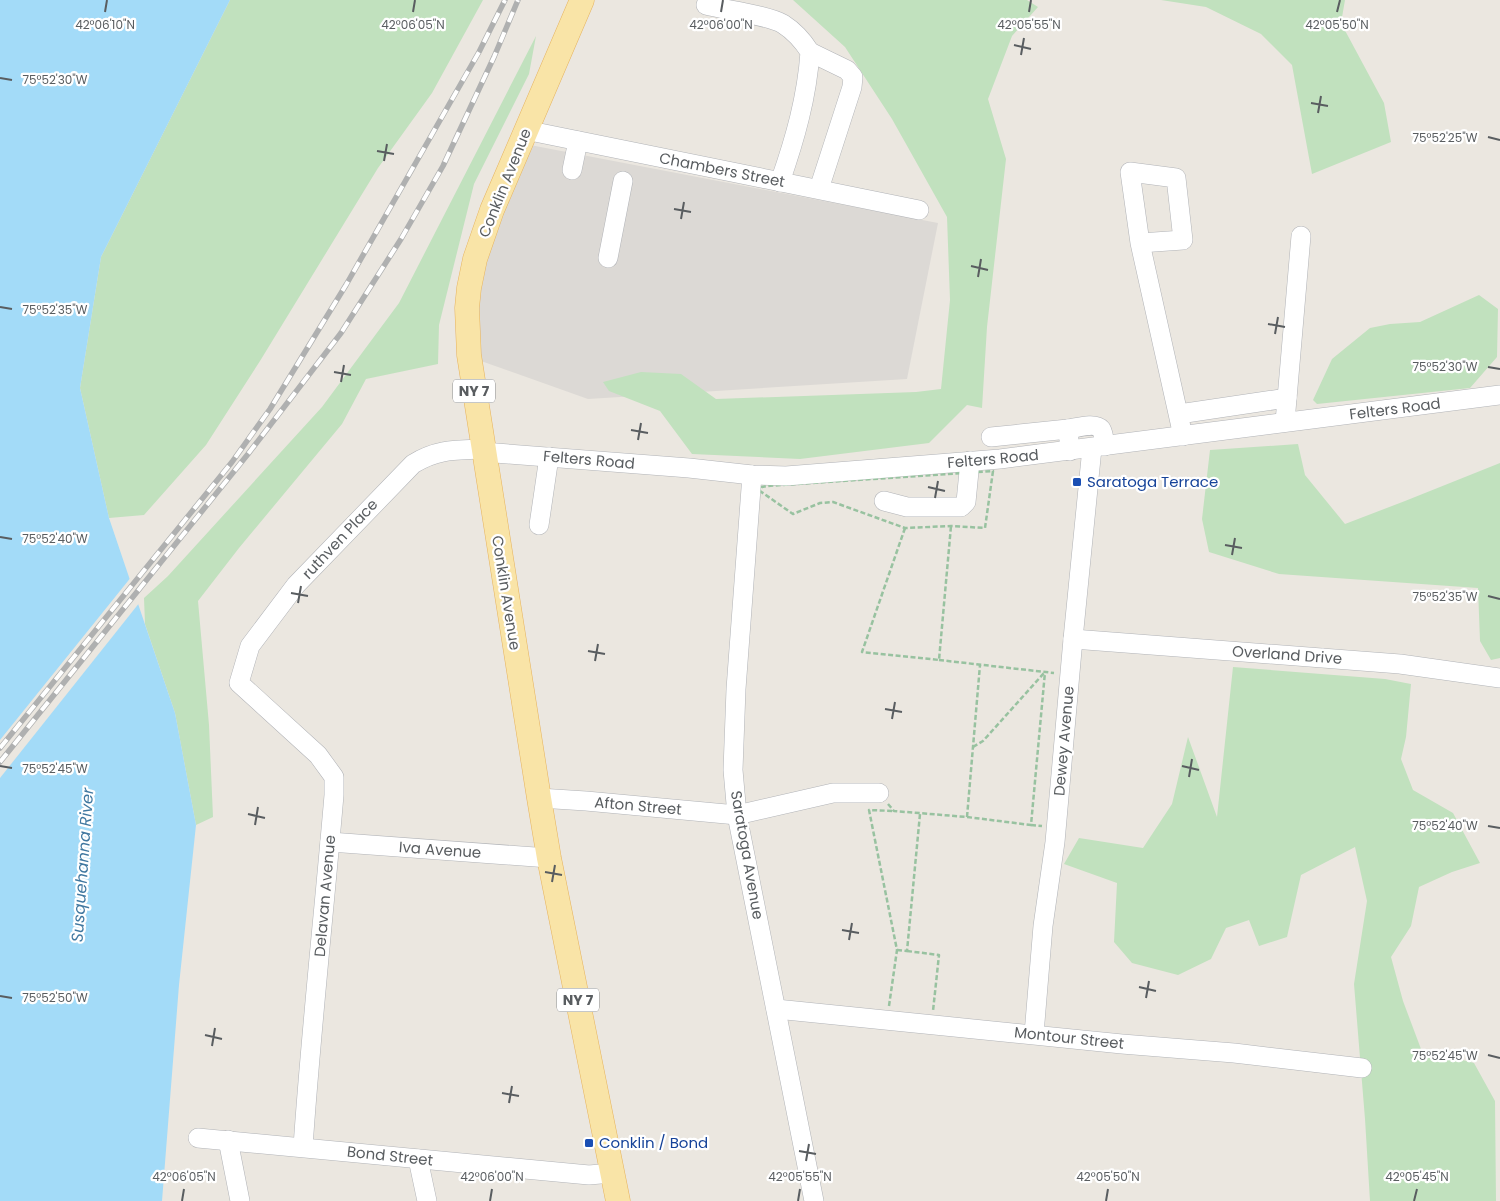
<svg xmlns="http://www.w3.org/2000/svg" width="1500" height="1201" font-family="Poppins,sans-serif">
<rect width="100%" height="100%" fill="#ebe7e0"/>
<path fill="#dcd9d5" d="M530,145l408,78 -31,156 -319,20 -107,-38 -3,-43 3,-40 11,-39z"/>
<g fill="#c1e1be">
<path d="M230,0h253l-51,93 -54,75 -118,193 -54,84 -62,70 -35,3 -29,-130 21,-131z"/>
<path d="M793,0h234l11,7 -26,29 -24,63 18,60 -19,168 -5,81 -15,-3 -38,38 -129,16 -108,-5 -32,-43 -51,-20 -6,-9 38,-10 40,2 35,25 200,-7 25,-3 9,-89 -3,-83 -55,-98 -47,-72z"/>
<path d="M1161,0h184l-4,23 43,80 7,39 -79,32 -20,-109 -31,-31 -55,-27z"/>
<path d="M536,36l-7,38 -55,110 -35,141 -1,39 -72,15 -24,45 -103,124 -41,53 11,124 4,92 -17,8 -21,-112 -30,-89 -1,-26 24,-22 154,-169 77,-104z"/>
<path d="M1479,295l19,14 -1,48 -27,31 -153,16 -4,-4 19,-41 38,-31 20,-4 30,-2z"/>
<path d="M1298,444l7,31 40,49 60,-23 95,-38v195l-9,2 -11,-19 -2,-53 -199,-14 -70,-22 -7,-33 8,-69z"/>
<path d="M1233,667l152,12 26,5 -5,53 -5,22 12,31 40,23 27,50 -28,9 -33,15 -8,39 -20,31 12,44 18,48 53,14 21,38 1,100h-126l-5,-82 -11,-135 13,-83 -12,-54 -54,28 -14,62 -28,9 -10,-26 -23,8 -15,31 -33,16 -46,-12 -18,-21 3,-59 -53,-19 15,-26 64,10 29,-44 16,-67 29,80z"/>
</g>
<path fill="#a3dbf8" d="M0,0h230l-129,257 -21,131 29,130 66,195 21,112 -17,160 -17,216h-162z"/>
<path fill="#ebe7e0" d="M132,576l8,26 -140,176v-38z"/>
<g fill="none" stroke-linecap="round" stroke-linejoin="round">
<defs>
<g id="minor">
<path d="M708,0l-2,5c20,5 61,10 77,19 11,7 20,17 27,28 -3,45 -15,87 -30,130"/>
<path d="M810,52l37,18 6,7 -1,10 -33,102"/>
<path d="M525,130l394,80"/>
<path d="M572,170l6,-29"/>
<path d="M1140,243l43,-3 -7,-62 -46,-6 10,71 43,193"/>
<path d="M608,258l15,-77"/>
<path d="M1179,414l108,-16"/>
<path d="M1285,422l16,-186"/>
<path d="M1068,429c8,-1 27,-7 33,0 3,5 3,12 4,17"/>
<path d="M991,437l77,-8 2,22"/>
<path d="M483,452l206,16 63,7 34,1 214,-17 500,-64"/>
<path d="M752,475l-16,214 -3,81 4,45 77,386"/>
<path d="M884,501l23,6h54l5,-5 4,-41"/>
<path d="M539,525l10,-68"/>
<path d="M1073,639l327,25 100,14"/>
<path d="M539,798l47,3 151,14 96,-22h46"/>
<path d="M330,842l219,16"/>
<path d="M776,1009l346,35 112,9 128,15"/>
<path d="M1034,1034l9,-108 12,-84 18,-203 19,-191"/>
<path d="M198,1138l391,37 23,-2"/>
<path d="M228,1140l12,61"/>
<path d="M303,1147c8,-117 21,-234 31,-352v-18l-16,-22 -79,-72 11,-37 46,-61 117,-121c24,-15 42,-14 70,-15"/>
<path d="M418,1159l9,42"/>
</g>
<path id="major" d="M582,0l-90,210 -17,49 -6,29 -2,20 2,47 70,443 10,60 69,343"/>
</defs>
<use href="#minor" stroke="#b1b3b7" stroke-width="20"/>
<use href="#major" stroke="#e6b35e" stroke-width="25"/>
<g stroke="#98c2a0" stroke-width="2.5" stroke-dasharray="5 2.5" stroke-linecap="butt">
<path d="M993,471l-8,57 -34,-2 -46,2 -72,-26 -13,1 -27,11 -33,-23 2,-4 5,-1z"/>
<path d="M905,528l-43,124 77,8 12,-134"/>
<path d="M939,660l115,13"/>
<path d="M973,747l10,-6 61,-68"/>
<path d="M888,804l6,7 73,6 64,8 14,-153"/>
<path d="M967,817l13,-152"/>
<path d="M1031,825l11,1"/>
<path d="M897,950l10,1 13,-137"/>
<path d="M907,951l32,4 -6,56"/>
<path d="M889,1006l8,-56 -28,-140 25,1"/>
</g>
<use href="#minor" stroke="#fff" stroke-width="19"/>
<use href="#major" stroke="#f9e4a7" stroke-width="24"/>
<defs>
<g id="rail">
<path d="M0,748l232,-286 38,-53 76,-124 133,-233 26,-52"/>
<path d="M0,762l248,-308 93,-121 60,-94 42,-73 51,-109 24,-57"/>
</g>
</defs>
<use href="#rail" stroke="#afb0b0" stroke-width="5.5"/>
<use href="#rail" stroke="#fff" stroke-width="4" stroke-dasharray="11" stroke-linecap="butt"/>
</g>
<path fill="none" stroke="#595d60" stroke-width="2" d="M105,12l2,-12M413,12l2,-12M721,12l2,-12M1029,12l2,-12M1337,12l3,-12M1014,45l17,4M1021,55l3,-17M0,78l12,2M1311,103l17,3M1318,113l3,-17M1488,137l12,3M377,151l17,3M384,161l3,-17M674,209l17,3M681,219l3,-17M971,266l17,4M978,277l3,-18M0,307l12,2M1268,324l17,3M1275,334l3,-17M1488,367l12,2M334,372l17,3M341,382l3,-17M631,430l17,3M638,440l3,-17M928,487l17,4M935,498l3,-17M0,537l12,2M1225,545l17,3M1232,555l3,-17M291,593l17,3M1488,596l12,3M298,603l3,-17M588,651l17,3M595,661l3,-17M885,709l17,3M892,719l3,-17M0,766l12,2M1182,766l17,4M1189,777l3,-18M248,814l17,4M255,825l3,-18M1488,826l12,2M545,872l17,3M552,882l3,-17M842,930l17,3M849,940l3,-17M1139,987l17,4M0,996l12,2M1146,998l3,-17M205,1035l17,4M212,1046l3,-18M1488,1055l12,3M502,1093l17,3M509,1103l3,-17M799,1151l17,3M806,1161l3,-17M182,1201l2,-12M490,1201l2,-12M798,1201l2,-12M1106,1201l2,-12M1414,1201l3,-12"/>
<g fill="#1a4fb4" stroke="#fff" stroke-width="2">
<rect x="1072" y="477" width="10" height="10" rx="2.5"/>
<rect x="584" y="1138" width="10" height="10" rx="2.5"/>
</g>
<g text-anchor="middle" stroke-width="4.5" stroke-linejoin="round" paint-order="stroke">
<g fill="#fff" stroke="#8b8e90" stroke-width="1">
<rect x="453" y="379.5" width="42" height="23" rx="4"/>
<rect x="557" y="988.5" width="42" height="23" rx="4"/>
</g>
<g font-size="14" font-weight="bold" fill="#595d60">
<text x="474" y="396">NY 7</text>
<text x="578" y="1005">NY 7</text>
</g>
<g font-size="15" fill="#595d60" stroke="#fff">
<text transform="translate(722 170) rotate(11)" y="5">Chambers Street</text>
<text transform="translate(505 183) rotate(-68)" y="5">Conklin Avenue</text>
<text transform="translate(1395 409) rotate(-7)" y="5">Felters Road</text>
<text transform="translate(993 459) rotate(-5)" y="5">Felters Road</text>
<text transform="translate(589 460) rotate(5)" y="5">Felters Road</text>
<text transform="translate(340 539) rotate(-47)" y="5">ruthven Place</text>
<text transform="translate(506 593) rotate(81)" y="5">Conklin Avenue</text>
<text transform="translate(1287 655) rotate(4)" y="5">Overland Drive</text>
<text transform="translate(1064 741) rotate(-85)" y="5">Dewey Avenue</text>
<text transform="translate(638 806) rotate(5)" y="5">Afton Street</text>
<text transform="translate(440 850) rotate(4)" y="5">Iva Avenue</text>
<text transform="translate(747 855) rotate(80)" y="5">Saratoga Avenue</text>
<text transform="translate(325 896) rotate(-85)" y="5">Delavan Avenue</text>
<text transform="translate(1069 1038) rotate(6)" y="5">Montour Street</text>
<text transform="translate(390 1156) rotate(6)" y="5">Bond Street</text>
</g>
<g font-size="15" fill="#164399" stroke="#fff" text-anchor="start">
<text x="1087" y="487">Saratoga Terrace</text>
<text x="599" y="1148">Conklin / Bond</text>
</g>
<g font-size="16" font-style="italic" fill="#4078a0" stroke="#fff">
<text transform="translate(82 865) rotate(-86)" y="6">Susquehanna River</text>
</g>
</g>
<g font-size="12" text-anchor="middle" fill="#595d60" stroke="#fff" stroke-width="4.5" stroke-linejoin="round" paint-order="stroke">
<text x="105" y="29">42°06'10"N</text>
<text x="413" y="29">42°06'05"N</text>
<text x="721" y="29">42°06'00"N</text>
<text x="1029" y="29">42°05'55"N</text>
<text x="1337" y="29">42°05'50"N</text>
<text x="55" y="84">75°52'30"W</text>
<text x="1445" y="142">75°52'25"W</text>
<text x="55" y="314">75°52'35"W</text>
<text x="1445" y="371">75°52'30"W</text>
<text x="55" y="543">75°52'40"W</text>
<text x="1445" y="601">75°52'35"W</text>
<text x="55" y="773">75°52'45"W</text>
<text x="1445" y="830">75°52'40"W</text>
<text x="55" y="1002">75°52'50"W</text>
<text x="1445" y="1060">75°52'45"W</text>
<text x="184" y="1181">42°06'05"N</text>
<text x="492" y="1181">42°06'00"N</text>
<text x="800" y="1181">42°05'55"N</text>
<text x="1108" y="1181">42°05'50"N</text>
<text x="1417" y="1181">42°05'45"N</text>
</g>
</svg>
